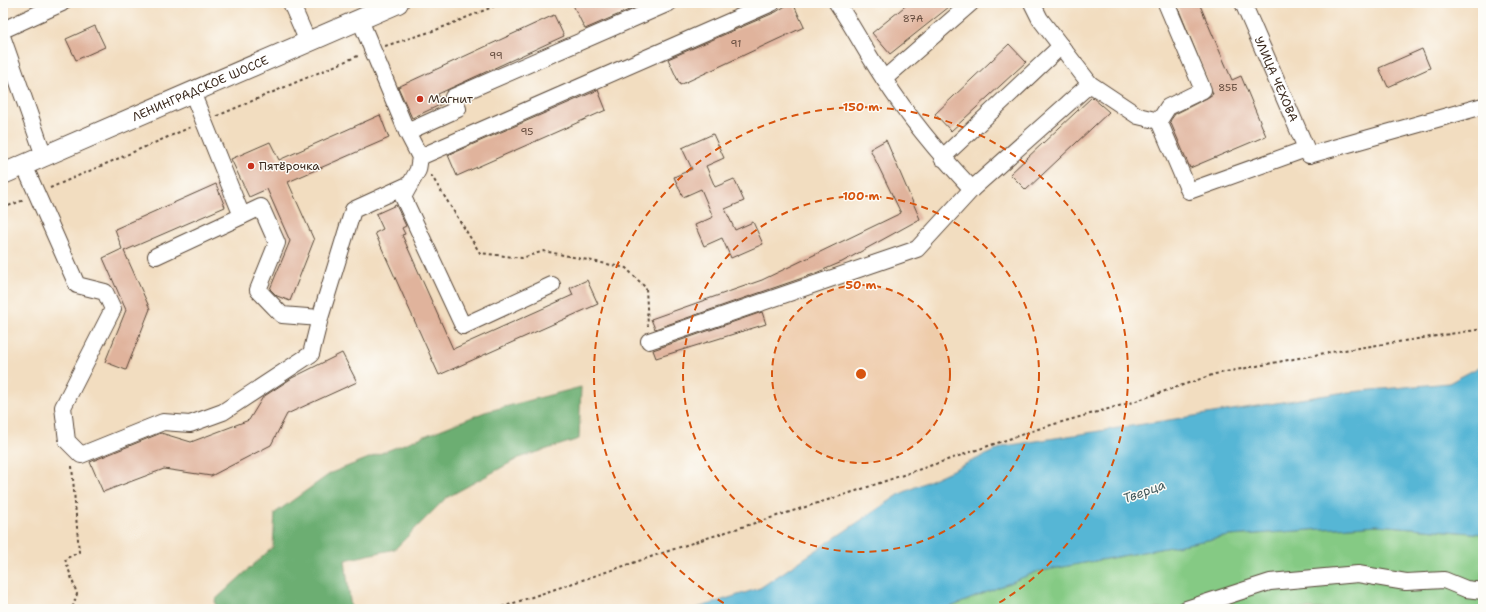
<svg xmlns="http://www.w3.org/2000/svg" width="1486" height="612" font-family="'Shantell Sans',sans-serif">
<rect width="100%" height="100%" fill="#fdfcf7"/>
<filter id="ink" filterUnits="userSpaceOnUse"><feTurbulence type="fractalNoise" baseFrequency=".025" numOctaves="2"/><feDisplacementMap in="SourceGraphic" scale="8" xChannelSelector="R" yChannelSelector="G"/><feConvolveMatrix kernelMatrix="1 2 1 2 8 2 1 2 1" color-interpolation-filters="sRGB"/></filter>
<filter id="wash" filterUnits="userSpaceOnUse"><feTurbulence type="fractalNoise" baseFrequency=".012" numOctaves="4" result="noise"/><feDisplacementMap in="SourceGraphic" scale="16" xChannelSelector="R" yChannelSelector="G"/><feGaussianBlur stdDeviation="0.9" result="paint"/><feColorMatrix in="noise" values="0 0 0 0 0 0 0 0 0 0 0 0 0 0 0 0 0 1.4 0 .05"/><feComposite in="paint" operator="in"/></filter>
<g filter="url(#wash)">
<rect width="100%" height="100%" fill="#f2ddc0"/>
<path fill="#85ca84" stroke="#607a51" d="M1377,525l106,9v75h-537l90,-37 193,-36z"/>
<path fill="#6cae72" stroke="#546c48" d="M581,387l-2,52 -60,19 -73,40 -51,51 -50,11 6,49h-134l-2,-9 58,-53 2,-34 56,-40 154,-61z"/>
<path fill="#57b6d5" stroke="#49707a" d="M1483,365v169l-106,-9 -148,11 -193,36 -90,37h-252l66,-21 140,-94 105,-48 334,-53 110,-10z"/>
<g id="blocks">
<g fill="#e0b39c">
<path d="M572,3h73l-60,26z"/>
<path d="M790,3h3l11,24 -124,58 -12,-26 108,-47z"/>
<path d="M909,3h45l-64,51 -18,-21z"/>
<path d="M1176,3h23l33,77 9,-4 25,60 -76,32 -20,-47 5,-7 32,-16 6,-4 -1,-3z"/>
<path d="M554,15l10,21 -126,58 4,10 -30,14 -14,-31z"/>
<path d="M95,26l10,21 -29,13 -10,-21z"/>
<path d="M1009,44l17,18 -75,69 -16,-17z"/>
<path d="M1422,49l8,19 -42,19 -9,-19z"/>
<path d="M598,90l8,20 -149,66 -9,-21z"/>
<path d="M1092,97l17,15 -83,78 -16,-16z"/>
<path d="M380,115l9,23 -101,44 26,58 -24,61 -13,-5 -7,-7 20,-48 -23,-52 -18,8 -18,-38 39,-17 9,18z"/>
<path d="M713,134l11,24 -18,8 9,21 19,-8 10,22 -19,8 10,21 18,-8 10,22 -32,14 -9,-20 -18,8 -9,-21 18,-8 -12,-28 -18,8 -9,-20 18,-8 -10,-21z"/>
<path d="M886,140l34,79 -78,43 -31,13 -156,54 -4,-10 111,-39 139,-67 -31,-64z"/>
<path d="M216,184l9,23 -101,44 26,58 -24,61 -21,-8 21,-52 -23,-52 19,-9 -7,-20z"/>
<path d="M396,205l10,21 -4,2 3,6 -3,1 51,114 120,-54 -3,-7 17,-8 11,24 -159,71 -64,-142 8,-4 -7,-15z"/>
<path d="M762,312l4,12 -110,34 -3,-8z"/>
<path d="M342,353l15,29 -70,32 -16,31 -60,31 -47,-7 -61,23 -13,-30 71,-29 30,9 58,-22 14,-23 29,-19z"/>
</g>
</g>
</g>
<g filter="url(#ink)">
<use href="#blocks" fill-opacity="0" stroke="#564536" stroke-width="1"/>
<g fill="none" stroke-linecap="round" stroke-linejoin="round">
<defs>
<g id="minor">
<path d="M291,3l17,39"/>
<path d="M837,3c17,25 30,51 47,76 25,39 56,76 88,110"/>
<path d="M1032,3l8,16 50,65 48,32 21,5"/>
<path d="M1166,3l37,87 -35,17 -9,14 30,70 117,-42"/>
<path id="s1" d="M1243,3l66,152 174,-49"/>
<path d="M360,20l47,112 51,-23 -5,-12 216,-94"/>
<path d="M3,30l59,-27"/>
<path d="M3,39l41,117"/>
<path d="M884,79l87,-76"/>
<path d="M192,92l50,124 19,-9 16,36 -19,47 24,25 38,3"/>
<path d="M407,132l13,25 -2,13 -15,27 60,129 89,-41"/>
<path d="M420,157l352,-154"/>
<path d="M942,158l119,-112"/>
<path d="M24,165l53,120 28,7 8,17 -50,98 4,34 14,14 82,-33 27,2 33,-12 88,-58 9,-36 33,-108 57,-26"/>
<path d="M156,256l86,-40"/>
<path d="M649,341l268,-92 55,-60 118,-105"/>
<path d="M1186,609l84,-27 88,-8 48,8 38,-2 22,9 17,2"/>
</g>
<g id="major">
<path id="s2" d="M3,174l395,-171"/>
</g>
</defs>
<use href="#minor" stroke="#564536" stroke-width="18"/>
<use href="#major" stroke="#564536" stroke-width="22"/>
<g stroke="#564536" stroke-width="2" stroke-dasharray="3 3" stroke-linecap="butt">
<path d="M385,46l51,-16 66,-27"/>
<path d="M217,116l143,-61"/>
<path d="M431,175l49,78 42,5 22,-7 82,17 20,20 2,38"/>
<path d="M50,188l141,-61"/>
<path d="M3,208l21,-8"/>
<path d="M72,466l7,86 -14,7 12,35 -5,15"/>
<path d="M502,607l202,-68 152,-48 188,-64 89,-25 82,-28 110,-21 158,-24"/>
</g>
<use href="#minor" stroke="#fff" stroke-width="16"/>
<use href="#major" stroke="#fff" stroke-width="20"/>
</g>
</g>
<circle cx="861" cy="374" r="89" fill="#d7540e" fill-opacity=".12"/>
<g fill="none" stroke="#d7540e" stroke-width="2" stroke-dasharray="7 5">
<circle cx="861" cy="374" r="89"/>
<circle cx="861" cy="374" r="178"/>
<path d="M734 609A267 267 0 1 1 988 609"/>
</g>
<g fill="#c8321e" stroke="#fdfcf7" stroke-width="1.5">
<circle cx="420" cy="99" r="4"/>
<circle cx="251" cy="166" r="4"/>
</g>
<g text-anchor="middle" stroke-width="3" stroke-linejoin="round" paint-order="stroke">
<g font-size="10" fill="#644c3e">
<text x="913" y="22">87А</text>
<text x="736" y="47">91</text>
<text x="496" y="59">99</text>
<text x="1228" y="91">85Б</text>
<text x="527" y="135">95</text>
</g>
<g font-size="12" fill="#3b2a1e" stroke="#fdfcf7">
<text dy="4" stroke="none"><textPath href="#s1" startOffset="83">УЛИЦА ЧЕХОВА</textPath></text>
<text dy="4" stroke="none"><textPath href="#s2" startOffset="215">ЛЕНИНГРАДСКОЕ ШОССЕ</textPath></text>
</g>
<g font-size="12" fill="#3b2a1e" stroke="#fdfcf7" text-anchor="start">
<text x="428" y="103">Магнит</text>
<text x="259" y="170">Пятёрочка</text>
</g>
<g font-size="13" font-style="italic" fill="#455b5e" stroke="#fdfcf7">
<text transform="translate(1144 491) rotate(-20)" y="5">Тверца</text>
</g>
</g>
<circle cx="861" cy="374" r="6" fill="#d7540e" stroke="#fdfcf7" stroke-width="2"/>
<g font-size="12" text-anchor="middle" font-weight="bold" fill="#d7540e" stroke="#fdfcf7" stroke-width="3" stroke-linejoin="round" paint-order="stroke">
<text x="861" y="111">150 m</text>
<text x="861" y="200">100 m</text>
<text x="861" y="289">50 m</text>
</g>
<rect width="1486" height="612" fill="none" stroke="#fdfcf7" stroke-width="16"/>
</svg>
